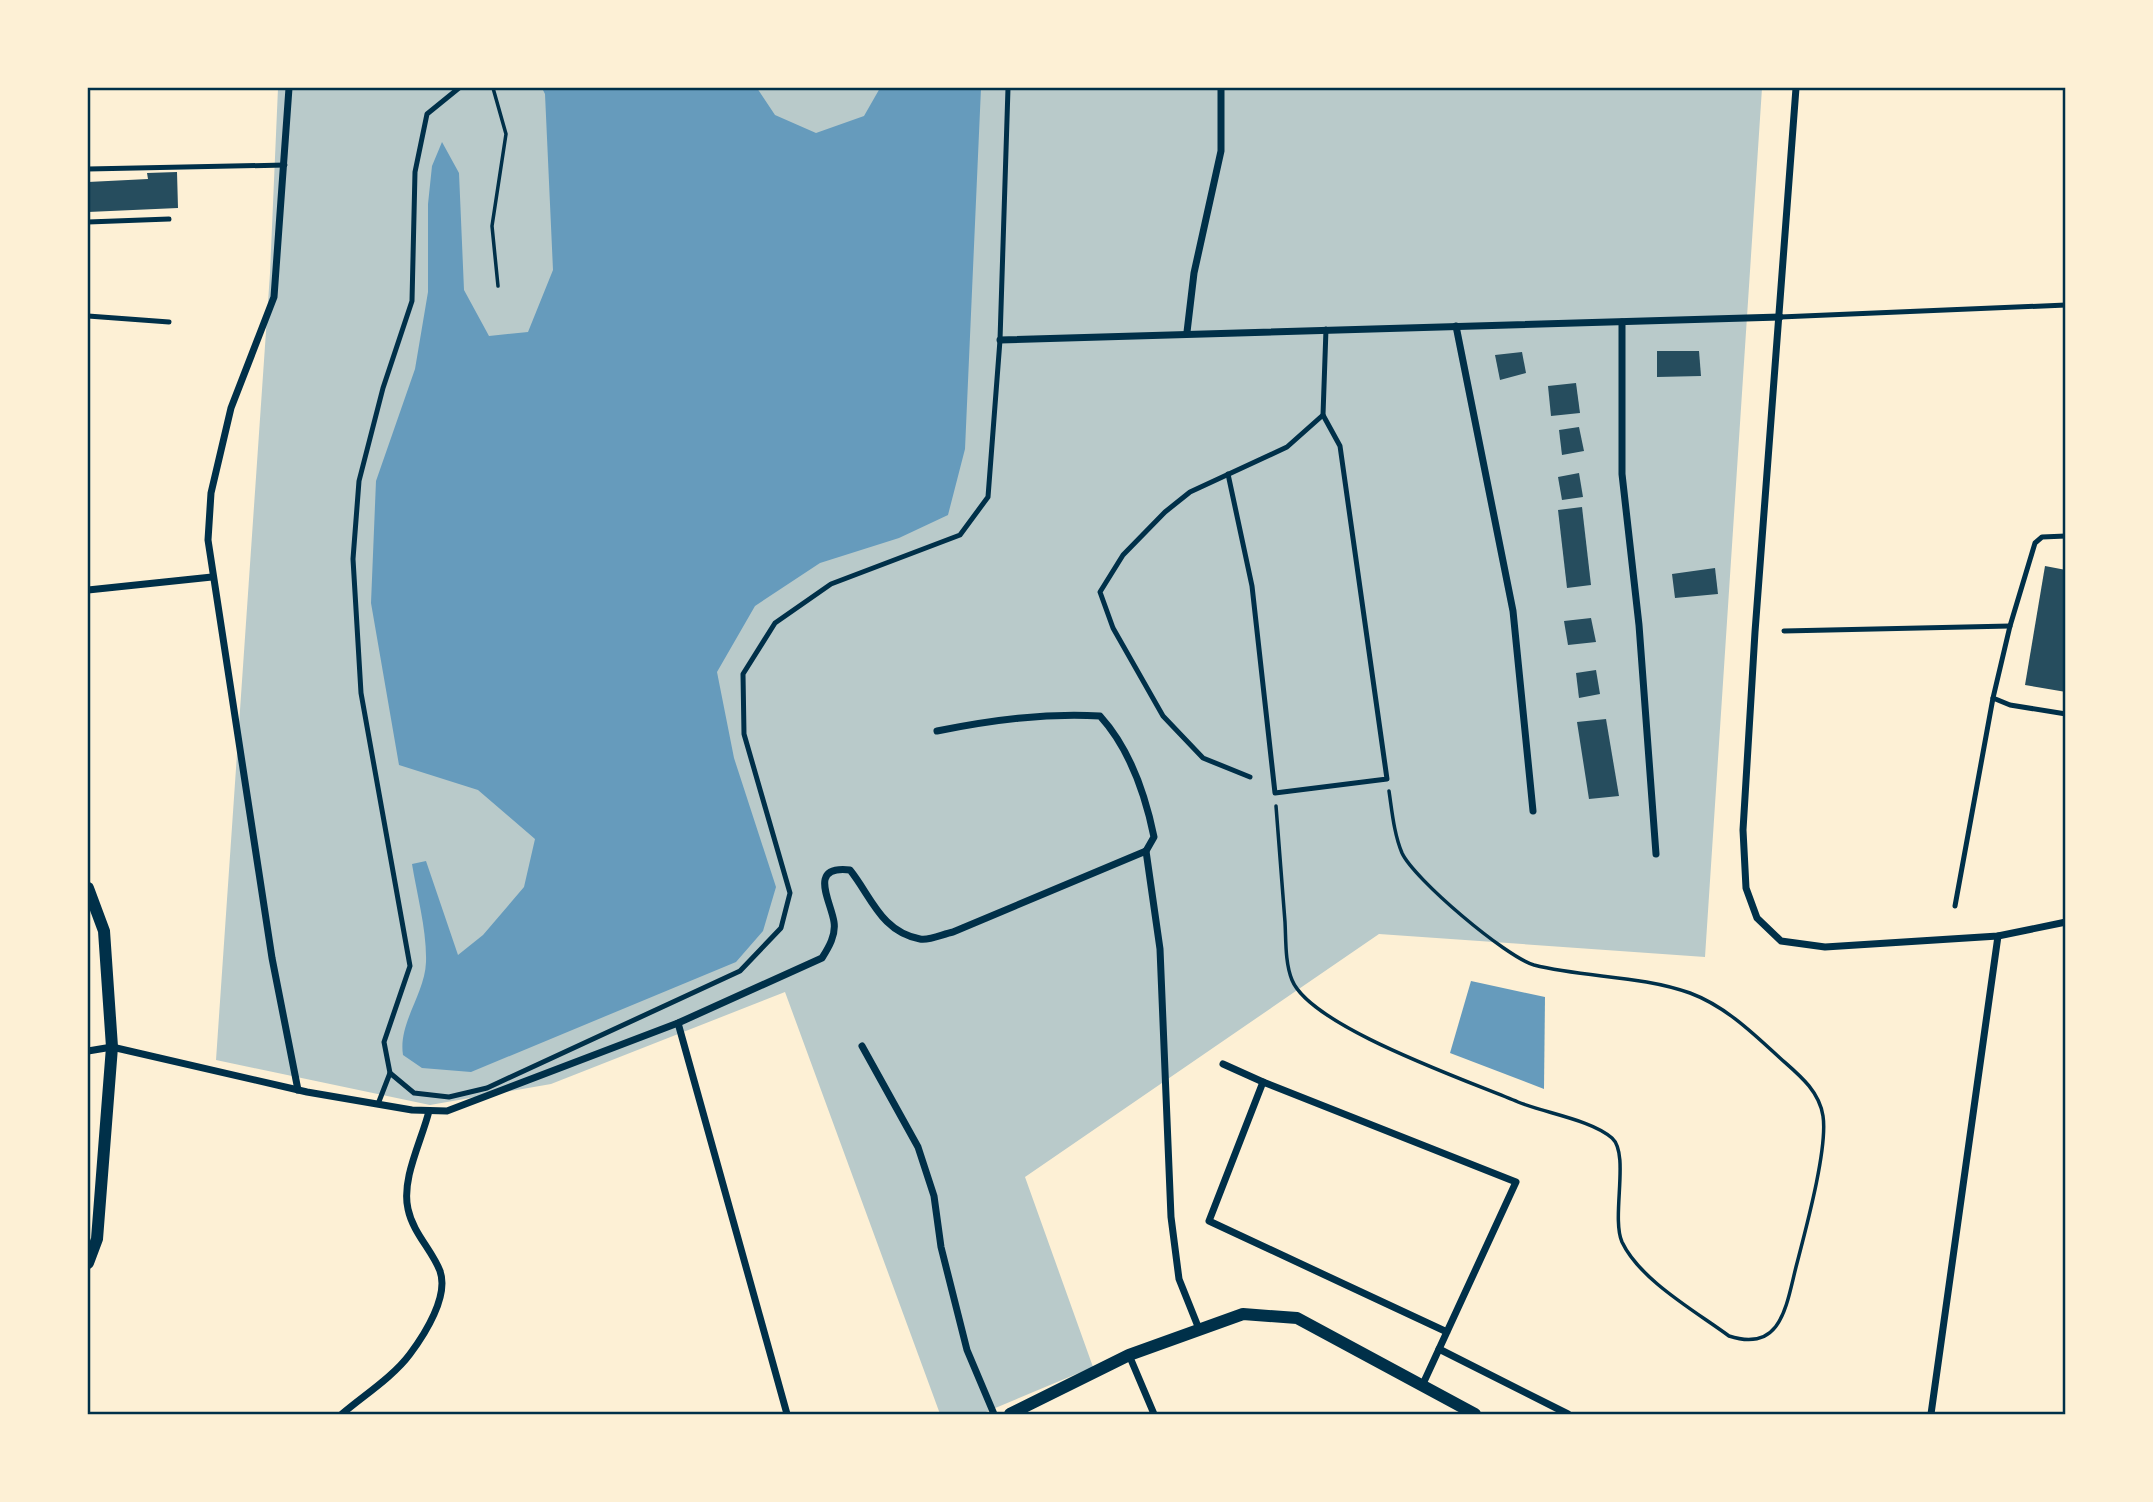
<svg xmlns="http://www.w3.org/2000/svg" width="2153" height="1502" font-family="'Times New Roman',serif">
<rect width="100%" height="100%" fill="#fdf0d5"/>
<path fill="#b9caca" d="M278,88h1484l-57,869 -326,-23 -354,243 68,190 -112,47h-41l-155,-422 -234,92 -121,21 -214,-45 54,-787z"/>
<g fill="#669bbc">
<path d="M542,88h215l18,27 41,18 48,-17 16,-28h101l-16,361 -17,66 -49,23 -79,25 -65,43 -38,66 17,86 42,129 -13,44 -27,31 -265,110 -49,-4 -19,-13c-5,-32 22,-61 23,-93 1,-31 -9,-67 -14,-98l14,-3 32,94 25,-20 41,-48 11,-48 -57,-49 -79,-25 -28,-162 5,-122 39,-112 13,-77v-88l4,-38 10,-24 17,31 5,117 25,46 39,-4 25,-62 -8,-176z"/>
<path d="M1471,981l74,16 -1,92 -94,-36z"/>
</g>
<g fill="#264d5e">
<path d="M177,172l1,36 -90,4v-30l60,-3 -1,-6z"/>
<path d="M1657,351h42l2,25 -44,1z"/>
<path d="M1522,352l4,21 -26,7 -5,-25z"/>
<path d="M1576,383l4,30 -29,3 -3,-30z"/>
<path d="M1579,427l5,24 -22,4 -3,-25z"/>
<path d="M1579,473l4,24 -21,3 -4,-23z"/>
<path d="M1582,507l9,78 -24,3 -9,-78z"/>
<path d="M2045,566l21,4v122l-41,-7z"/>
<path d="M1715,568l3,26 -43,4 -3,-24z"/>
<path d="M1591,618l5,24 -28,3 -4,-24z"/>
<path d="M1596,670l4,24 -21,4 -3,-25z"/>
<path d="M1606,719l13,77 -30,3 -12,-77z"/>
</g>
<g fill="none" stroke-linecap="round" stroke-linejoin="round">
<g stroke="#003049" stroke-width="3.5">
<path d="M493,88l13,46 -14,92 6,60"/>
<path d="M1276,806c3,38 6,77 9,116 1,18 0,41 7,58 19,47 177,101 226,122 27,11 74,18 94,36 18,16 -1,79 10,104 18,38 73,69 107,94 52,17 57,-29 67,-69 9,-35 32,-118 27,-151 -4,-26 -25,-42 -43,-58 -27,-25 -55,-52 -90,-65 -50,-18 -105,-15 -156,-28 -28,-8 -120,-86 -132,-112 -8,-19 -10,-42 -13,-62"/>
</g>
<g stroke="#003049" stroke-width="5">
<path d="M459,88l-32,26 -12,58 -3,129 -29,87 -24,93 -6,78 8,134 49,273 -26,76 6,31 24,20 35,4 38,-9 253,-117 41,-43 9,-35 -46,-159 -1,-60 32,-51 56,-39 129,-49 28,-38 12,-157 8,-252"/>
<path d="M88,169l197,-4"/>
<path d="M88,222l81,-3"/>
<path d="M88,316l81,6"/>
<path d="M1780,317l286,-12"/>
<path d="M1228,474l24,112 23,207 112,-14 -47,-333 -17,-31"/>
<path d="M2066,536l-24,1 -7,6 -25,83 -17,72 17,7 56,9"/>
<path d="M1784,631l226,-5"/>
<path d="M1250,777l-47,-19 -40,-42 -50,-88 -13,-36 23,-37 42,-43 25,-20 97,-45 36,-32 3,-86"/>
<path d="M1955,906l38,-208"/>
<path d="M378,1104l12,-31"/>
</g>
<g stroke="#003049" stroke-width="7">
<path d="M289,88l-15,209 -43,111 -20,85 -3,47 64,418 26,132"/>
<path d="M1796,88l-41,544 -12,198 3,58 11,30 24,23 44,6 173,-11 68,-14"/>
<path d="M1622,322v152l17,151 17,229"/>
<path d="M1456,326l57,285 20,200"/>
<path d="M1187,332l7,-59 27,-122v-63"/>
<path d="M1000,340l780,-23"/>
<path d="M88,590l124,-13"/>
<path d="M1146,851l14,98 11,268 8,62 20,50"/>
<path d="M678,1023l109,391"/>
<path d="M862,1046l56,101 16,49 7,51 26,103 27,64"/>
<path d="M88,1051l24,-4 195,45 105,18 35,1 231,-88 144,-65c7,-11 14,-23 12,-36 -3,-21 -27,-57 16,-52 21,26 31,62 70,69 9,2 23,-5 33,-7l193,-81 8,-14c-9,-44 -24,-88 -54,-121 -56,-3 -108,4 -163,15"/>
<path d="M1223,1064l40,18"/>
<path d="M1439,1349l129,65"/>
<path d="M1129,1355l25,59"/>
<path d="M1422,1386l94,-204 -253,-100 -54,139 238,111"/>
<path d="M342,1414c21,-18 51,-37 68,-60 15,-20 39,-58 30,-83 -8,-21 -27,-38 -32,-62 -7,-30 14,-69 21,-98"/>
<path d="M1931,1414l67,-478"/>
</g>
<g stroke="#003049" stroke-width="12">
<path d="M88,888l16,43 8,116 -15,192 -9,24"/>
<path d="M1010,1414l119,-59 114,-41 54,4 178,96"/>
</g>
</g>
<rect width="2153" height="1502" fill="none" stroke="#fdf0d5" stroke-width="178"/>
<rect x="89" y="89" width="1975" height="1324" fill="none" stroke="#003049" stroke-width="2.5"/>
</svg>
